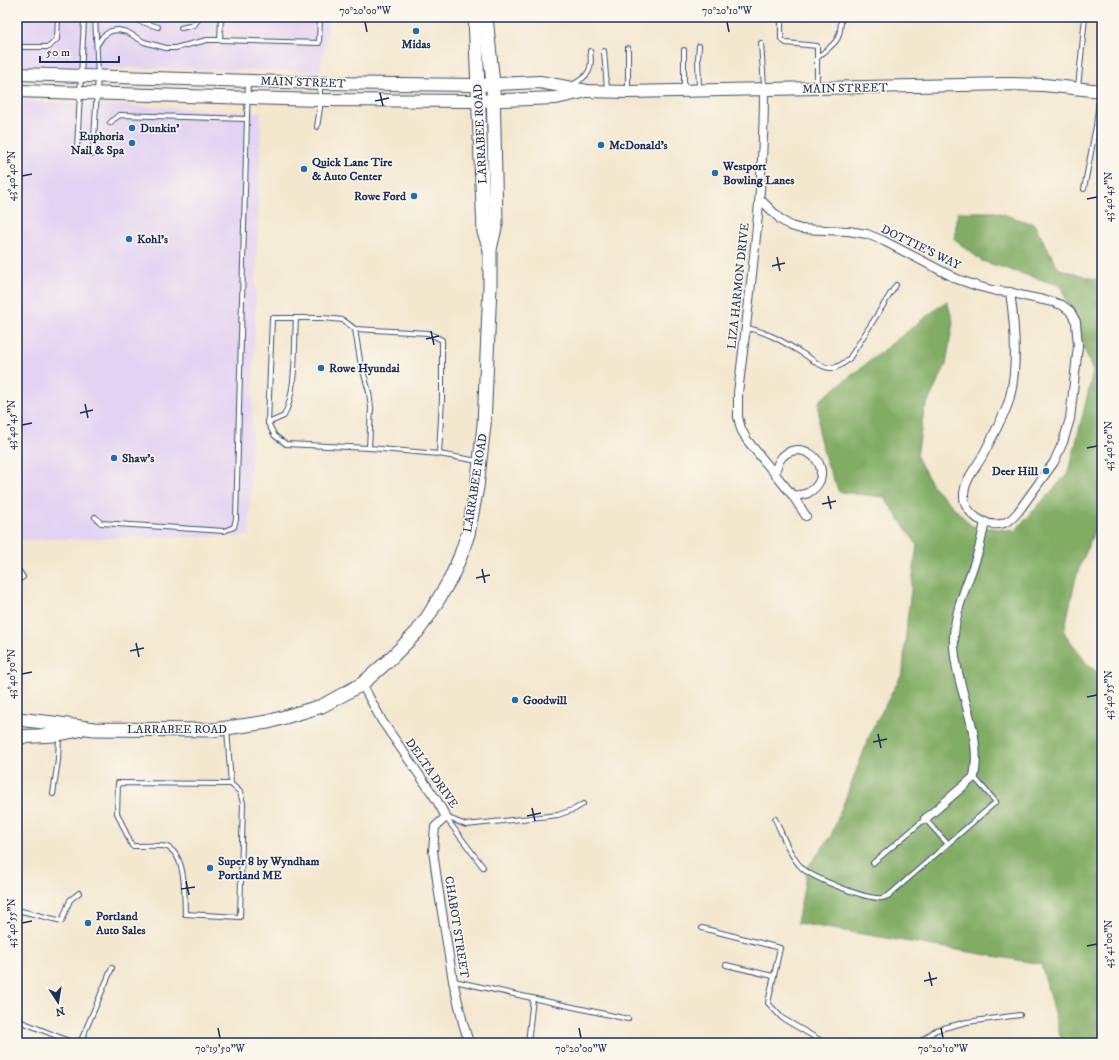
<svg xmlns="http://www.w3.org/2000/svg" width="1119" height="1060" font-family="'IM FELL DW Pica',serif">
<rect width="100%" height="100%" fill="#fbf7ec"/>
<filter id="ink" filterUnits="userSpaceOnUse"><feTurbulence type="fractalNoise" baseFrequency=".025" numOctaves="2"/><feDisplacementMap in="SourceGraphic" scale="8" xChannelSelector="R" yChannelSelector="G"/><feConvolveMatrix kernelMatrix="1 2 1 2 8 2 1 2 1" color-interpolation-filters="sRGB"/></filter>
<filter id="wash" filterUnits="userSpaceOnUse"><feTurbulence type="fractalNoise" baseFrequency=".012" numOctaves="4" result="noise"/><feDisplacementMap in="SourceGraphic" scale="16" xChannelSelector="R" yChannelSelector="G"/><feGaussianBlur stdDeviation="0.9" result="paint"/><feColorMatrix in="noise" values="0 0 0 0 0 0 0 0 0 0 0 0 0 0 0 0 0 1.4 0 .05"/><feComposite in="paint" operator="in"/></filter>
<g filter="url(#wash)">
<rect width="100%" height="100%" fill="#f3e7ce"/>
<g fill="#e3d3f2">
<path d="M17,17h321l-9,1 -9,53 -303,-5z"/>
<path d="M17,101l244,11 -12,424 -232,4z"/>
</g>
<path fill="#81ac64" stroke="#4e6e61" d="M958,212h38l38,12 25,45 43,12v230l-26,66 -12,55 23,32 15,12v367h-40l-21,-79 -244,-41 11,-56 23,-31 40,-104 32,-60 4,-51 10,-76 -33,-48 -45,-5 -12,-28 -8,-29v-34l104,-82 24,-18 6,21 -7,43 -22,45 -7,47 15,28 40,41 43,5 54,-59 24,-100 -32,-86 -79,-25 -28,-22z"/>
</g>
<g filter="url(#ink)">
<g fill="none" stroke-linecap="round" stroke-linejoin="round">
<defs>
<g id="service">
<path d="M135,17l4,4 19,6"/>
<path d="M781,17v22l5,4 31,3v41"/>
<path d="M181,28l13,-3 6,-8"/>
<path d="M220,40l1,-23"/>
<path d="M761,43l3,44"/>
<path d="M97,45l6,-9 8,-5 7,-1 9,2 17,10 22,6h9l32,-8h13l99,3 1,-26"/>
<path d="M17,47h32l8,-8 1,-22"/>
<path d="M628,48v43"/>
<path d="M604,51l3,38"/>
<path d="M817,58c18,-16 24,-15 24,-41"/>
<path d="M572,85c17,-9 21,-15 18,-34"/>
<path d="M1078,88l7,-71"/>
<path d="M684,89v-39"/>
<path d="M699,89l-1,-31 1,-12"/>
<path d="M110,123l4,-4 6,-4 127,4"/>
<path d="M317,127l3,-19v-24"/>
<path d="M77,149l7,-129 1,-3"/>
<path d="M93,154l5,-79 -3,-58"/>
<path d="M1084,189l12,-63 4,-35"/>
<path d="M746,328c21,3 41,16 59,27 8,5 15,12 25,13 7,1 14,-5 19,-9l47,-74"/>
<path d="M355,329l73,4 14,7v59l-3,55 -70,-6 -83,-4 -11,-8 -7,-13 4,-105h51l20,2 12,9 5,31 9,32 2,16 -2,40"/>
<path d="M268,423l16,-7c13,-26 10,-69 12,-98"/>
<path d="M439,454l39,7"/>
<path d="M95,517l6,6 123,8 10,-4 2,-8 12,-438"/>
<path d="M17,568l6,9 -6,4"/>
<path d="M227,729l4,55 -113,-1 -1,30 15,33c8,0 29,-1 35,1 20,9 17,49 18,67l55,3 3,-114 -3,-11 -9,-8"/>
<path d="M53,794l5,-34 1,-24"/>
<path d="M446,817l20,8 92,-10 17,-6 8,-5"/>
<path d="M446,818l37,49"/>
<path d="M775,819c8,16 14,36 27,49 11,10 65,32 80,30 2,0 5,-2 6,-2l108,-94 -22,-25"/>
<path d="M873,863l52,-44 22,24"/>
<path d="M17,910l45,11 8,-21 9,-7"/>
<path d="M702,928l78,20 -12,55 14,15 43,25"/>
<path d="M726,965l47,11"/>
<path d="M454,981l174,38"/>
<path d="M17,1020l57,23"/>
<path d="M80,1043l32,-75"/>
<path d="M528,1043l5,-45"/>
<path d="M918,1043l18,-13 31,-8 53,-7"/>
</g>
<g id="minor">
<path d="M764,90c0,101 -14,202 -26,303v24l3,12 6,11 46,56 13,20"/>
<path d="M760,199l21,21 10,6 10,3 47,2 19,3 17,7 73,38 20,7 19,5 14,1 14,4 29,6 9,3 8,6 6,11 2,24 -8,73 -7,23 -9,20 -36,50c-4,5 -8,9 -14,11 -17,6 -40,-9 -40,-27 0,-16 12,-28 19,-41 8,-15 16,-31 23,-46 13,-33 9,-83 4,-117"/>
<path d="M775,474c1,-6 3,-12 7,-17 16,-17 45,0 38,23 -2,5 -7,10 -12,13 -5,2 -11,2 -15,3"/>
<path d="M362,684l20,37 54,78 10,18 -11,10 -2,24 5,36 15,94 10,42 6,20"/>
<path d="M925,819l49,-42c9,-45 -18,-87 -20,-131 -2,-34 16,-66 25,-97 2,-9 4,-18 6,-27"/>
</g>
<g id="secondary">
<path d="M17,74l303,9 157,2 63,-3 47,9 41,1 382,-8 34,1 58,6"/>
<path d="M17,91l302,9 159,1 78,-3 27,-6"/>
</g>
<g id="primary">
<path d="M475,17l9,215 6,17"/>
<path d="M17,719l36,4 41,6 119,1 55,-8 54,-16 40,-22 26,-23 29,-29 12,-17 22,-37 9,-21 8,-23 9,-47 7,-62 6,-139v-37l6,-25 -3,-140 -7,-67"/>
<path d="M17,737l37,-2 25,-5"/>
</g>
</defs>
<use href="#service" stroke="#3b4b6f" stroke-width="6"/>
<use href="#minor" stroke="#3b4b6f" stroke-width="10"/>
<use href="#secondary" stroke="#3b4b6f" stroke-width="14"/>
<use href="#primary" stroke="#3b4b6f" stroke-width="15"/>
<use href="#service" stroke="#fff" stroke-width="4"/>
<use href="#minor" stroke="#fff" stroke-width="8"/>
<use href="#secondary" stroke="#fff" stroke-width="12"/>
<use href="#primary" stroke="#fff" stroke-width="13"/>
</g>
</g>
<path fill="none" stroke="#1b2f5e" stroke-width="1.5" d="M365,22l2,10M727,22l2,10M380,93l3,13M375,101l14,-3M22,176l10,-2M1087,199l10,-2M777,257l3,14M772,266l13,-3M431,331l3,14M426,339l13,-3M85,404l3,14M80,413l13,-3M22,425l10,-2M1087,448l10,-2M828,496l3,13M822,504l14,-3M482,569l3,14M476,578l14,-3M136,643l3,14M130,651l14,-3M22,674l10,-2M1087,697l10,-2M878,734l3,14M873,742l14,-3M532,808l3,13M527,816l14,-3M186,881l3,14M181,889l14,-2M22,923l10,-2M1087,946l10,-2M929,972l3,14M924,981l13,-3M218,1028l2,10M579,1028l2,10M941,1028l2,10"/>
<g fill="#1f6fb2" stroke="#fbf7ec" stroke-width="1.5">
<circle cx="416" cy="31" r="4"/>
<circle cx="132" cy="128" r="4"/>
<circle cx="132" cy="143" r="4"/>
<circle cx="601" cy="145" r="4"/>
<circle cx="304" cy="169" r="4"/>
<circle cx="715" cy="173" r="4"/>
<circle cx="414" cy="196" r="4"/>
<circle cx="129" cy="239" r="4"/>
<circle cx="321" cy="368" r="4"/>
<circle cx="114" cy="458" r="4"/>
<circle cx="1046" cy="471" r="4"/>
<circle cx="515" cy="700" r="4"/>
<circle cx="210" cy="868" r="4"/>
<circle cx="88" cy="923" r="4"/>
</g>
<g text-anchor="middle" stroke-width="3" stroke-linejoin="round" paint-order="stroke">
<g font-size="12" font-weight="bold" fill="#1b2f5e" stroke="#fbf7ec" text-anchor="start">
<text x="416" y="48" text-anchor="middle">Midas</text>
<text x="140" y="132">Dunkin'</text>
<text x="124" y="140" text-anchor="end">Euphoria<tspan x="124" dy="14">Nail &amp; Spa</tspan></text>
<text x="609" y="149">McDonald's</text>
<text x="312" y="166">Quick Lane Tire<tspan x="312" dy="14">&amp; Auto Center</tspan></text>
<text x="723" y="170">Westport<tspan x="723" dy="14">Bowling Lanes</tspan></text>
<text x="406" y="200" text-anchor="end">Rowe Ford</text>
<text x="137" y="243">Kohl's</text>
<text x="329" y="372">Rowe Hyundai</text>
<text x="122" y="462">Shaw's</text>
<text x="1038" y="475" text-anchor="end">Deer Hill</text>
<text x="523" y="704">Goodwill</text>
<text x="218" y="865">Super 8 by Wyndham<tspan x="218" dy="14">Portland ME</tspan></text>
<text x="96" y="920">Portland<tspan x="96" dy="14">Auto Sales</tspan></text>
</g>
<g font-size="12" fill="#1b2f5e" stroke="#fbf7ec">
<text transform="translate(303 82) rotate(2)" y="4">MAIN STREET</text>
<text transform="translate(845 88) rotate(-1)" y="4">MAIN STREET</text>
<text transform="translate(480 134) rotate(-93)" y="4">LARRABEE ROAD</text>
<text transform="translate(921 247) rotate(26)" y="4">DOTTIE'S WAY</text>
<text transform="translate(738 286) rotate(-84)" y="4">LIZA HARMON DRIVE</text>
<text transform="translate(475 483) rotate(-81)" y="4">LARRABEE ROAD</text>
<text x="177" y="733">LARRABEE ROAD</text>
<text transform="translate(432 773) rotate(55)" y="4">DELTA DRIVE</text>
<text transform="translate(457 927) rotate(81)" y="4">CHABOT STREET</text>
</g>
</g>
<rect width="1119" height="1060" fill="none" stroke="#fbf7ec" stroke-width="44"/>
<g transform="translate(58 1002) rotate(168)" stroke="#fbf7ec" stroke-width="3" paint-order="stroke">
<path d="M0-3L7 15L0 10L-7 15Z" fill="#1b2f5e"/>
<text y="-6" font-size="11" font-weight="bold" text-anchor="middle" fill="#1b2f5e">N</text>
</g>
<path d="M40 56v6h79v-6" fill="none" stroke="#1b2f5e" stroke-width="2"/>
<text x="46" y="56" font-size="12" fill="#1b2f5e" stroke="#fbf7ec" stroke-width="3" paint-order="stroke">50 m</text>
<rect x="22" y="22" width="1075" height="1016" fill="none" stroke="#1b2f5e" stroke-width="1.5"/>
<g font-size="10" text-anchor="middle" fill="#1b2f5e">
<text x="365" y="14">70°20'00"W</text>
<text x="727" y="14">70°20'10"W</text>
<text transform="translate(11 176) rotate(-90)" y="4">43°40'40"N</text>
<text transform="translate(1108 197) rotate(-90)" y="4">43°40'45"N</text>
<text transform="translate(11 425) rotate(-90)" y="4">43°40'45"N</text>
<text transform="translate(1108 446) rotate(-90)" y="4">43°40'50"N</text>
<text transform="translate(11 674) rotate(-90)" y="4">43°40'50"N</text>
<text transform="translate(1108 695) rotate(-90)" y="4">43°40'55"N</text>
<text transform="translate(11 923) rotate(-90)" y="4">43°40'55"N</text>
<text transform="translate(1108 944) rotate(-90)" y="4">43°41'00"N</text>
<text x="220" y="1052">70°19'50"W</text>
<text x="581" y="1052">70°20'00"W</text>
<text x="943" y="1052">70°20'10"W</text>
</g>
</svg>
